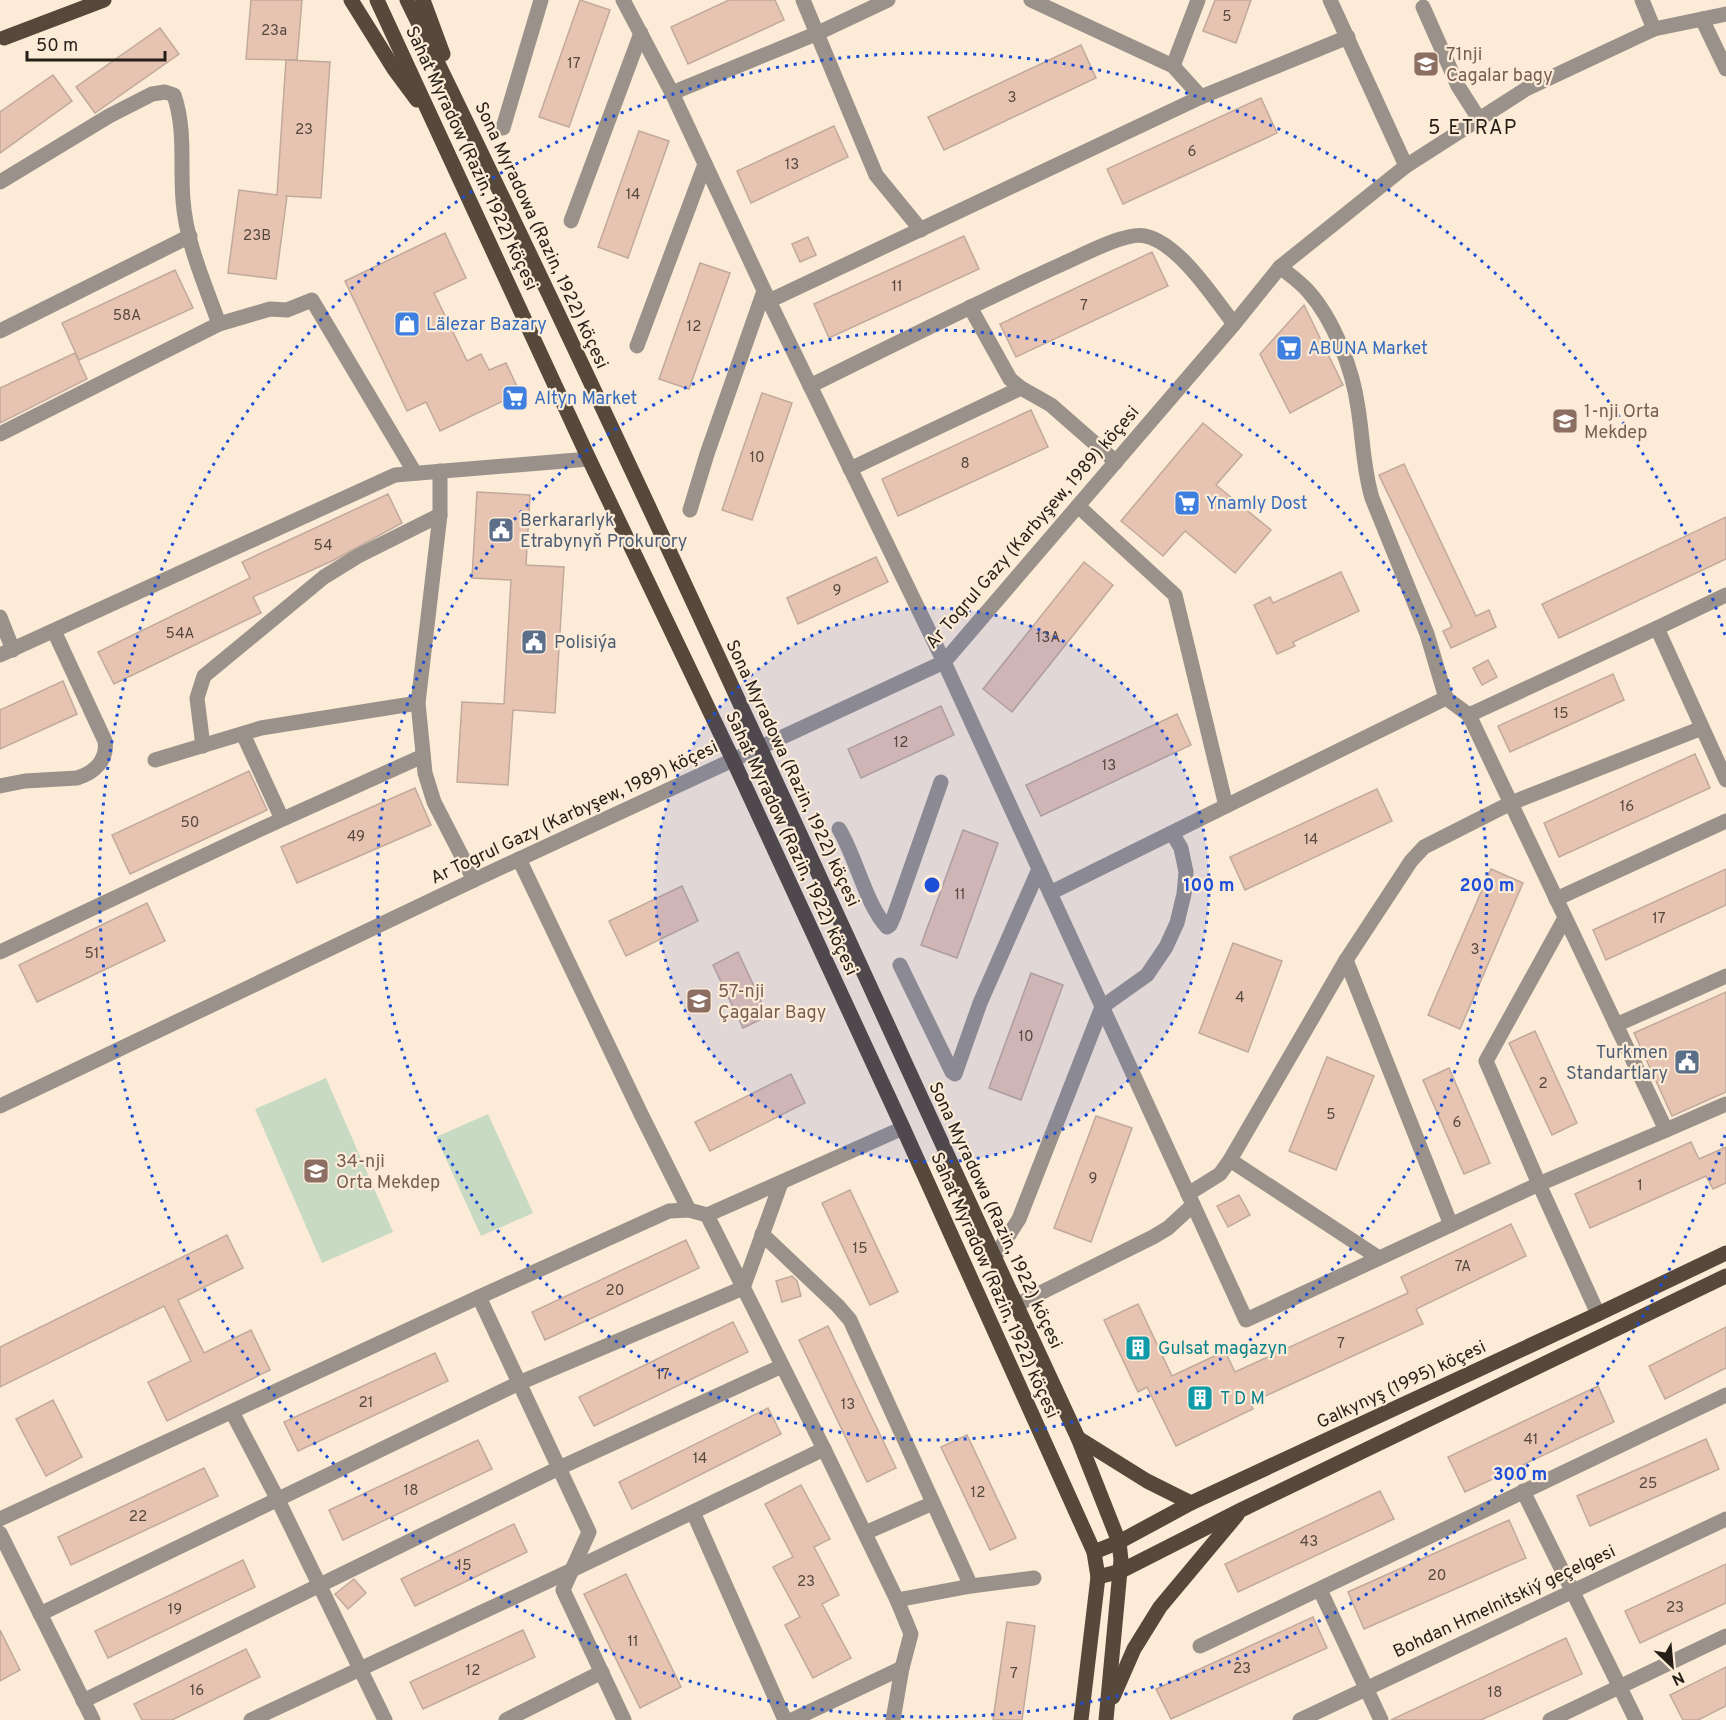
<svg xmlns="http://www.w3.org/2000/svg" width="1726" height="1720" font-family="Overpass,sans-serif">
<rect width="100%" height="100%" fill="#fcebd6"/>
<g fill="#c8dac4">
<path d="M326,1078l67,154 -71,31 -67,-154z"/>
<path d="M488,1114l45,99 -52,23 -45,-99z"/>
</g>
<g fill="#e7c4b1" stroke="#c1a99c" stroke-width="1.5">
<path d="M251,0h51l-5,60 -51,-1z"/>
<path d="M580,0l30,10 -41,117 -30,-10z"/>
<path d="M729,0h46l9,20 -96,44 -17,-37z"/>
<path d="M1215,0h36l-15,43 -33,-12z"/>
<path d="M160,28l19,26 -84,59 -19,-26z"/>
<path d="M1081,45l15,33 -152,72 -16,-33z"/>
<path d="M286,60l44,2 -9,136 -36,-2h2l-11,83 -48,-6 11,-83 38,5z"/>
<path d="M53,75l19,26 -72,52v-41z"/>
<path d="M1261,98l16,35 -154,71 -16,-35z"/>
<path d="M834,126l14,31 -97,46 -14,-32z"/>
<path d="M639,131l30,10 -41,117 -30,-11z"/>
<path d="M445,233l21,45 -32,15 33,68 14,-7 8,16 17,-7 14,30 -80,38 -14,-29 -19,9 -62,-130z"/>
<path d="M964,236l15,33 -150,69 -15,-34z"/>
<path d="M808,237l8,18 -16,7 -8,-18z"/>
<path d="M1152,252l16,34 -152,71 -16,-33z"/>
<path d="M700,263l30,10 -41,116 -30,-10z"/>
<path d="M175,270l18,38 -114,52 -17,-37z"/>
<path d="M1304,305l39,80 -53,28 -30,-59z"/>
<path d="M75,353l12,26 -87,44v-35z"/>
<path d="M762,393l30,10 -40,117 -30,-10z"/>
<path d="M1031,410l17,37 -150,69 -16,-37z"/>
<path d="M1203,423l39,32 -26,30 55,45 -36,43 -50,-42 -22,25 -42,-35z"/>
<path d="M1404,464l72,152 13,-6 7,17 -45,21 -8,-17 9,-4 -73,-152z"/>
<path d="M477,492l53,3 -4,70 38,2 -9,146 -42,-3 -5,75 -51,-3 5,-80 42,2 7,-124 -39,-2z"/>
<path d="M388,494l14,29 -68,37 -81,37 8,16 -147,71 -16,-32 152,-74 -8,-16z"/>
<path d="M1726,517v42l-167,79 -17,-34z"/>
<path d="M876,557l12,25 -90,42 -11,-26z"/>
<path d="M1084,562l29,23 -101,127 -29,-23z"/>
<path d="M1341,572l18,39 -66,31 2,4 -18,8 -23,-49 16,-8 3,6z"/>
<path d="M1488,660l9,17 -15,8 -9,-17z"/>
<path d="M1613,674l11,26 -114,52 -12,-26z"/>
<path d="M63,681l14,33 -77,35v-39z"/>
<path d="M941,706l13,29 -93,43 -13,-29z"/>
<path d="M1177,714l14,31 -150,71 -15,-31z"/>
<path d="M1695,754l15,34 -151,69 -15,-34z"/>
<path d="M249,771l18,39 -137,64 -18,-39z"/>
<path d="M415,788l16,37 -134,58 -16,-36z"/>
<path d="M1377,789l15,32 -147,69 -15,-33z"/>
<path d="M963,830l35,13 -41,115 -36,-13z"/>
<path d="M1491,869l32,14 -63,146 -32,-14z"/>
<path d="M1726,869v36l-120,55 -13,-30z"/>
<path d="M682,886l16,35 -72,35 -17,-35z"/>
<path d="M147,903l18,38 -128,61 -18,-37z"/>
<path d="M1233,943l49,18 -34,91 -49,-19z"/>
<path d="M738,952l30,64 -25,12 -30,-63z"/>
<path d="M1031,973l32,12 -42,115 -32,-12z"/>
<path d="M1726,992v100l-54,24 -38,-83z"/>
<path d="M1535,1031l42,92 -25,12 -43,-92z"/>
<path d="M1327,1057l47,19 -38,94 -47,-19z"/>
<path d="M1449,1068l41,95 -26,11 -41,-94z"/>
<path d="M791,1074l14,29 -95,48 -15,-29z"/>
<path d="M1096,1116l36,12 -41,114 -37,-14z"/>
<path d="M1691,1142l8,17 27,-12v36l-13,6 -7,-13 -116,52 -15,-34z"/>
<path d="M850,1190l48,102 -28,13 -48,-102z"/>
<path d="M1239,1195l11,20 -22,12 -11,-21z"/>
<path d="M1511,1224l15,32 -110,53 7,15 -173,79 3,6 -77,37 -29,-59 -9,5 -34,-72 34,-16 34,72 53,-25 10,21 173,-79 -7,-16z"/>
<path d="M227,1235l16,33 -65,32 26,53 47,-23 19,40 -103,51 -19,-39 43,-21 -27,-55 -164,81v-40z"/>
<path d="M686,1240l13,28 -154,72 -13,-28z"/>
<path d="M792,1276l5,5 4,15 -19,6 -6,-21z"/>
<path d="M733,1322l15,30 -154,74 -15,-29z"/>
<path d="M828,1326l68,142 -29,14 -68,-142z"/>
<path d="M1726,1327v41l-61,31 -16,-33z"/>
<path d="M435,1353l13,28 -150,70 -14,-29z"/>
<path d="M1598,1386l16,36 -149,70 -17,-35z"/>
<path d="M53,1400l29,57 -36,19 -30,-57z"/>
<path d="M768,1408l13,26 -149,75 -13,-27z"/>
<path d="M967,1435l49,103 -26,12 -49,-103z"/>
<path d="M1706,1439l13,30 -129,57 -13,-30z"/>
<path d="M478,1440l14,29 -149,71 -14,-30z"/>
<path d="M204,1468l14,28 -147,69 -13,-28z"/>
<path d="M801,1485l29,54 -16,8 25,48 -17,9 29,54 -38,20 -28,-53 15,-8 -27,-50 20,-10 -28,-53z"/>
<path d="M1380,1491l14,28 -156,73 -13,-28z"/>
<path d="M1509,1520l17,38 -162,71 -16,-37z"/>
<path d="M514,1524l13,28 -112,54 -14,-27z"/>
<path d="M243,1560l12,27 -147,71 -13,-27z"/>
<path d="M1726,1564v39l-86,40 -15,-32z"/>
<path d="M626,1574l55,113 -41,21 -56,-114z"/>
<path d="M354,1579l12,14 -18,16 -13,-15z"/>
<path d="M1313,1617l14,31 -156,71 -15,-30z"/>
<path d="M1007,1622l28,4 -13,94h-29z"/>
<path d="M0,1630l20,40 -20,11z"/>
<path d="M523,1630l12,27 -112,52 -13,-27z"/>
<path d="M1566,1638l16,36 -101,46h-90z"/>
<path d="M246,1649l14,28 -88,43h-30l-8,-16z"/>
<path d="M1726,1667v39l-28,14h-15l-13,-25z"/>
</g>
<g fill="none" stroke-linecap="round" stroke-linejoin="round">
<g stroke="#9a928a" stroke-width="15">
<path d="M623,0l49,93 97,208 175,361 302,658 293,-136 59,130"/>
<path d="M803,0l73,175 45,55"/>
<path d="M1330,0l76,166"/>
<path d="M1642,0l12,29"/>
<path d="M1423,7l35,79 21,33"/>
<path d="M1702,19l24,50"/>
<path d="M1173,66l25,-66"/>
<path d="M672,93l146,-60 70,-33"/>
<path d="M1201,97l147,-60"/>
<path d="M503,128l38,-128"/>
<path d="M0,182l109,-66 43,-22 13,-2 9,3c12,35 6,70 9,105 3,43 22,84 36,124"/>
<path d="M571,221l70,-188"/>
<path d="M1280,267c10,8 20,15 28,24 26,29 45,79 50,117 5,30 5,60 14,90l55,136 19,64"/>
<path d="M769,301l432,-204 -28,-31 -142,-66"/>
<path d="M970,307l40,72 11,9 30,17 65,57"/>
<path d="M0,331l190,-95"/>
<path d="M637,346l68,-182"/>
<path d="M810,386c83,-41 166,-83 250,-121 19,-8 66,-34 85,-29 34,7 69,62 89,88"/>
<path d="M0,434l219,-110 51,-15 17,1 25,-10 103,173"/>
<path d="M850,469l171,-81"/>
<path d="M440,471v44l-22,188 7,70 9,29 40,78"/>
<path d="M690,510l17,-56 57,-163"/>
<path d="M1726,595l-69,33 69,152"/>
<path d="M0,617l13,33"/>
<path d="M0,655l395,-180 194,-16"/>
<path d="M243,734l39,85"/>
<path d="M203,746l-6,-48 7,-22 120,-99 34,-21 82,-41"/>
<path d="M155,760l106,-32 157,-25"/>
<path d="M0,786l25,-5 52,-3c17,-5 31,-18 28,-37l-51,-110"/>
<path d="M1226,806l220,-108 23,17"/>
<path d="M839,829c17,28 27,76 48,98l3,-2 4,-9 47,-134"/>
<path d="M519,859l123,257 47,94"/>
<path d="M1050,893l176,-87 -51,-211 -97,-89"/>
<path d="M1556,899l170,-78"/>
<path d="M1565,918l-79,143 53,123 127,-54 -197,-415 188,-87"/>
<path d="M0,952l263,-124 160,-72"/>
<path d="M1346,960l105,265"/>
<path d="M900,965l52,107 3,2 25,-71 59,-134"/>
<path d="M1616,1025l110,-49"/>
<path d="M0,1106l474,-226 470,-218 290,-338 46,-57 126,-101 120,-77 128,-60 72,-15"/>
<path d="M1666,1130l60,-26"/>
<path d="M1230,1160l149,98"/>
<path d="M1188,1194l32,-20 10,-14 116,-200 65,-99 13,-14 87,-44 191,-75"/>
<path d="M707,1215l117,234 73,151 14,34 -9,34 -9,52"/>
<path d="M762,1234l76,72 12,14 121,266"/>
<path d="M994,1258l25,-39 83,-212 45,-32 19,-28 11,-24 7,-29 2,-22 -5,-24 -9,-15"/>
<path d="M479,1297l110,235 -26,58 61,130"/>
<path d="M1016,1305l137,-68 15,-9 25,-23"/>
<path d="M232,1412l45,86 108,222"/>
<path d="M1523,1491l113,229"/>
<path d="M693,1512l92,208"/>
<path d="M0,1519l479,-222 190,-86 20,-1 18,5 196,-87"/>
<path d="M0,1533l93,187"/>
<path d="M865,1533l68,-30"/>
<path d="M1320,1590l61,130"/>
<path d="M897,1600l74,-14 63,-8"/>
<path d="M40,1614l479,-231 224,-95 38,-105"/>
<path d="M1200,1646l526,-251"/>
<path d="M83,1701l476,-233 223,-102"/>
<path d="M251,1720l321,-150 252,-121"/>
<path d="M506,1720l96,-48"/>
<path d="M792,1720l110,-52"/>
<path d="M1300,1720l426,-201"/>
<path d="M1550,1720l176,-84"/>
</g>
<g stroke="#56493b" stroke-width="15">
<path d="M351,0l43,69 23,31"/>
<path d="M377,0l212,459 144,301 170,368 191,424 4,25 -17,143"/>
<path d="M407,0c233,475 448,958 671,1438l41,104 2,18 -15,160"/>
<path d="M423,0l20,54"/>
<path d="M4,38l100,-38"/>
<path d="M1078,1438l69,43 44,22"/>
<path d="M1094,1552l25,-10 72,-39 407,-189 128,-61"/>
<path d="M1098,1577l23,-6 120,-61 485,-234"/>
<path d="M1113,1697l21,-48 26,-42 77,-92"/>
</g>
</g>
<circle cx="932" cy="885" r="277" fill="#1d4ed8" fill-opacity=".12"/>
<g fill="none" stroke="#1d4ed8" stroke-width="3" stroke-dasharray="3 6">
<circle cx="932" cy="885" r="277"/>
<circle cx="932" cy="885" r="555"/>
<path d="M1725 1135A832 832 0 1 1 1725 635"/>
</g>
<defs>
<symbol id="school-square" viewBox="-11 -11 22 22"><rect x="-9" y="-9" width="18" height="18" rx="4" fill="#8d6e63" stroke="#fcebd6"/><path d="M0-5L7-2L0 1L-7-2ZM-4 1L0 2.5L4 1V4Q0 6-4 4Z" fill="#fff"/></symbol>
<symbol id="shop-square" viewBox="-11 -11 22 22"><rect x="-9" y="-9" width="18" height="18" rx="4" fill="#3f7fe0" stroke="#fcebd6"/><path d="M-5-2.5h2.3a2.7 3.5 0 0 1 5.4 0H5L5.5 6h-11ZM-1.5-2.5h3a1.5 2.3 0 0 0-3 0Z" fill="#fff"/></symbol>
<symbol id="supermarket-square" viewBox="-11 -11 22 22"><rect x="-9" y="-9" width="18" height="18" rx="4" fill="#3f7fe0" stroke="#fcebd6"/><path d="M-6-5.5h2.5l.6 2H6L4.5 2H-2.5L-4.4-4H-6ZM-1.5 3.2a1.3 1.3 0 1 0 .1 0ZM3 3.2a1.3 1.3 0 1 0 .1 0Z" fill="#fff"/></symbol>
<symbol id="civic-square" viewBox="-11 -11 22 22"><rect x="-9" y="-9" width="18" height="18" rx="4" fill="#5c6f8a" stroke="#fcebd6"/><path d="M-.6-6.5H3V-4.5H.6V-3L4-1V1h2V6H-6V1h2V-1L-.6-3ZM-1.2 2.5V6h2.4V2.5Z" fill="#fff"/></symbol>
<symbol id="building-square" viewBox="-11 -11 22 22"><rect x="-9" y="-9" width="18" height="18" rx="4" fill="#0f9aa8" stroke="#fcebd6"/><path d="M-4-6H4V6H1V3H-1V6H-4ZM-2.5-4.3h1.7v1.8h-1.7ZM.8-4.3h1.7v1.8H.8ZM-2.5-1h1.7V.8h-1.7ZM.8-1h1.7V.8H.8Z" fill="#fff"/></symbol>
</defs>
<g fill-rule="evenodd">
<use href="#school-square" x="1411" y="49" width="30" height="30"/>
<use href="#shop-square" x="392" y="309" width="30" height="30"/>
<use href="#supermarket-square" x="1274" y="333" width="30" height="30"/>
<use href="#supermarket-square" x="500" y="383" width="30" height="30"/>
<use href="#school-square" x="1550" y="406" width="30" height="30"/>
<use href="#supermarket-square" x="1172" y="488" width="30" height="30"/>
<use href="#civic-square" x="486" y="515" width="30" height="30"/>
<use href="#civic-square" x="519" y="627" width="30" height="30"/>
<use href="#school-square" x="684" y="986" width="30" height="30"/>
<use href="#civic-square" x="1672" y="1047" width="30" height="30"/>
<use href="#school-square" x="301" y="1156" width="30" height="30"/>
<use href="#building-square" x="1123" y="1333" width="30" height="30"/>
<use href="#building-square" x="1185" y="1383" width="30" height="30"/>
</g>
<g text-anchor="middle" stroke-width="4.5" stroke-linejoin="round" paint-order="stroke">
<g font-size="15" fill="#56483e">
<text x="1227" y="21">5</text>
<text x="274" y="35">23a</text>
<text x="574" y="68">17</text>
<text x="1012" y="102">3</text>
<text x="304" y="134">23</text>
<text x="1192" y="156">6</text>
<text x="792" y="169">13</text>
<text x="633" y="199">14</text>
<text x="257" y="240">23B</text>
<text x="897" y="291">11</text>
<text x="1084" y="310">7</text>
<text x="127" y="320">58A</text>
<text x="694" y="331">12</text>
<text x="757" y="462">10</text>
<text x="965" y="468">8</text>
<text x="323" y="550">54</text>
<text x="837" y="595">9</text>
<text x="180" y="638">54A</text>
<text x="1048" y="642">13A</text>
<text x="1561" y="718">15</text>
<text x="901" y="747">12</text>
<text x="1109" y="770">13</text>
<text x="1627" y="811">16</text>
<text x="190" y="827">50</text>
<text x="356" y="841">49</text>
<text x="1311" y="844">14</text>
<text x="960" y="899">11</text>
<text x="1659" y="923">17</text>
<text x="1475" y="954">3</text>
<text x="92" y="958">51</text>
<text x="1240" y="1002">4</text>
<text x="1026" y="1041">10</text>
<text x="1543" y="1088">2</text>
<text x="1331" y="1119">5</text>
<text x="1457" y="1127">6</text>
<text x="1093" y="1183">9</text>
<text x="1640" y="1190">1</text>
<text x="860" y="1253">15</text>
<text x="1463" y="1271">7A</text>
<text x="615" y="1295">20</text>
<text x="1341" y="1348">7</text>
<text x="663" y="1379">17</text>
<text x="366" y="1407">21</text>
<text x="848" y="1409">13</text>
<text x="1531" y="1444">41</text>
<text x="700" y="1463">14</text>
<text x="1648" y="1488">25</text>
<text x="411" y="1495">18</text>
<text x="978" y="1497">12</text>
<text x="138" y="1521">22</text>
<text x="1309" y="1546">43</text>
<text x="464" y="1570">15</text>
<text x="1437" y="1580">20</text>
<text x="806" y="1586">23</text>
<text x="1675" y="1612">23</text>
<text x="175" y="1614">19</text>
<text x="633" y="1646">11</text>
<text x="1242" y="1673">23</text>
<text x="473" y="1675">12</text>
<text x="1014" y="1678">7</text>
<text x="197" y="1695">16</text>
<text x="1495" y="1697">18</text>
</g>
<g font-size="18" fill="#785e54" stroke="#fcebd6" text-anchor="start">
<text x="1446" y="60">71nji<tspan x="1446" dy="21">Cagalar bagy</tspan></text>
<text x="1584" y="417">1-nji Orta<tspan x="1584" dy="21">Mekdep</tspan></text>
<text x="718" y="997">57-nji<tspan x="718" dy="21">Çagalar Bagy</tspan></text>
<text x="336" y="1167">34-nji<tspan x="336" dy="21">Orta Mekdep</tspan></text>
</g>
<g font-size="18" fill="#251f18" stroke="#fcebd6">
<text transform="translate(472 158) rotate(65)" y="6">Sahat Myradow (Razin, 1922) köçesi</text>
<text transform="translate(542 235) rotate(65)" y="6">Sona Myradowa (Razin, 1922) köçesi</text>
<text transform="translate(1032 527) rotate(-49)" y="6">Ar Togrul Gazy (Karbyşew, 1989) köçesi</text>
<text transform="translate(793 773) rotate(65)" y="6">Sona Myradowa (Razin, 1922) köçesi</text>
<text transform="translate(574 812) rotate(-25)" y="6">Ar Togrul Gazy (Karbyşew, 1989) köçesi</text>
<text transform="translate(792 843) rotate(65)" y="6">Sahat Myradow (Razin, 1922) köçesi</text>
<text transform="translate(996 1215) rotate(65)" y="6">Sona Myradowa (Razin, 1922) köçesi</text>
<text transform="translate(995 1285) rotate(66)" y="6">Sahat Myradow (Razin, 1922) köçesi</text>
<text transform="translate(1401 1384) rotate(-25)" y="6">Galkynyş (1995) köçesi</text>
<text transform="translate(1504 1601) rotate(-25)" y="6">Bohdan Hmelnitskiý geçelgesi</text>
</g>
<g font-size="18" fill="#366cbe" stroke="#fcebd6" text-anchor="start">
<text x="426" y="330">Lälezar Bazary</text>
<text x="1308" y="354">ABUNA Market</text>
<text x="534" y="404">Altyn Market</text>
<text x="1206" y="509">Ynamly Dost</text>
</g>
<g font-size="18" fill="#4e5e75" stroke="#fcebd6" text-anchor="start">
<text x="520" y="526">Berkararlyk<tspan x="520" dy="21">Etrabynyň Prokurory</tspan></text>
<text x="554" y="648">Polisiýa</text>
<text x="1668" y="1058" text-anchor="end">Turkmen<tspan x="1668" dy="21">Standartlary</tspan></text>
</g>
<g font-size="18" fill="#0d838f" stroke="#fcebd6" text-anchor="start">
<text x="1158" y="1354">Gulsat magazyn</text>
<text x="1220" y="1404">T D M</text>
</g>
<g font-size="20" letter-spacing="1.5" fill="#251f18" stroke="#fcebd6">
<text x="1473" y="134">5 ETRAP</text>
</g>
</g>
<circle cx="932" cy="885" r="9" fill="#1d4ed8" stroke="#fcebd6" stroke-width="3"/>
<g font-size="18" text-anchor="middle" font-weight="bold" fill="#1d4ed8" stroke="#fcebd6" stroke-width="4.5" stroke-linejoin="round" paint-order="stroke">
<text x="1209" y="891">100 m</text>
<text x="1487" y="891">200 m</text>
<text x="1520" y="1480">300 m</text>
</g>
<g transform="translate(1672 1666) rotate(154)" stroke="#fcebd6" stroke-width="4.5" paint-order="stroke">
<path d="M0-4.5L10 22L0 15L-10 22Z" fill="#251f18"/>
<text y="-9" font-size="16" font-weight="bold" text-anchor="middle" fill="#251f18">N</text>
</g>
<path d="M27 51v9h138v-9" fill="none" stroke="#251f18" stroke-width="3"/>
<text x="36" y="51" font-size="18" fill="#251f18" stroke="#fcebd6" stroke-width="4.5" paint-order="stroke">50 m</text>
</svg>
